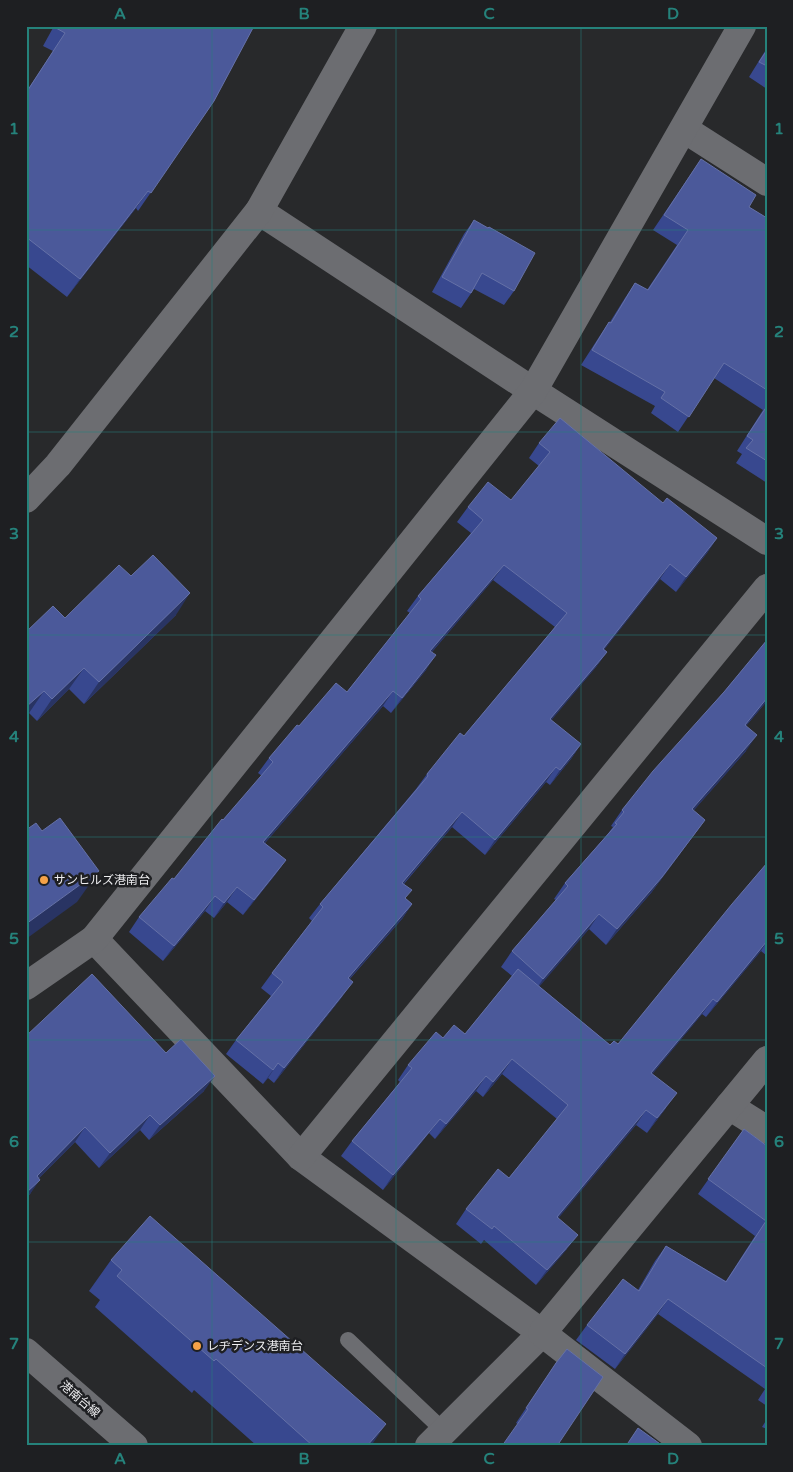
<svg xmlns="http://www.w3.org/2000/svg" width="793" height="1472" font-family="'Varela Round','Noto Sans JP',sans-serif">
<rect width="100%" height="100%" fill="#28292b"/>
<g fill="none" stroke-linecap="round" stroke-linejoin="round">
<path stroke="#6c6d71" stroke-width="16" d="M348,1340l96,91"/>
<g stroke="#6c6d71" stroke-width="28">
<path d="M684,129l83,53"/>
<path d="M259,211l274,180 234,150"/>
<path d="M94,939l207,218 241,176 -113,113"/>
<path d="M26,986l68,-47 439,-548 209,-365"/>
<path d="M729,1106l38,24"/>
<path d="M301,1157l466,-569"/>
<path d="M688,1446l-146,-113 225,-273"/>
</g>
<g stroke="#6c6d71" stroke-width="28">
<path d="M26,499l32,-34 201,-254 104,-185"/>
<path d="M26,1352l108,94"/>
</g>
</g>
<g fill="#38488f">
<path d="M54,26h200l-40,75 -76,110 -2,-3 -69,89 -41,-32v-173l27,-41 -10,-5z"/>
<path d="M767,48v41l-18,-12z"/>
<path d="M701,159l48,48 18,11v265l-31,-20 6,-9 -5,-3 26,-41 -49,-32 -36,54 -27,-19 4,-7 -74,-41 18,-28 10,-15h1l15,-24 10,-15 12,7 30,-45 -24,-15z"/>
<path d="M474,220l40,71 -10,14 -30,-16 -13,19 -29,-16 32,-58z"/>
<path d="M539,443l124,60 54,35 -10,15 -31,39 -16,-13 -56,70 3,3 -11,15 -45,53 30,24 -10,15 -21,26 -4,-3 -61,73 -33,-28 -48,57 2,15 6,5 -10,15 -53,61 -7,17 -68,86 -6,-5 -5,6 -37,-30 10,-14 35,-44 -10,-8 11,-15 40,-52 -3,-3 11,-14 96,-115 11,-15 37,-38 91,-109 -62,-47 -61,72 -6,18 -35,43 -8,-7 -118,137 21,17 -11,15 -32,40 -16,-13 -13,16 -9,-7 -42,50 -34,-29 10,-15 35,-38 49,-59 39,-44 -4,-3 11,-15 30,-32 48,-34 63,-79 -3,-2 11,-15 53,-63 -14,-11 11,-15 43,-7 28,-34 -10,-8z"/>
<path d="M131,576l45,39 -92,89 -15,-15 -32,32 -8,-8 36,-95z"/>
<path d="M767,640v61l-21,25v25l-53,60 12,9 -54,73 -45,52 -17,-16 -50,57 71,59 8,-1 149,-181v93l-6,-5 -55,66 -4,-3 -50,60 14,34 -19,25 -11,-8 -78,93 9,31 -31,36 -52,-45 -3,4 -25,-20 10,-15 43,-31 48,-59 -55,-45 -19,23 -7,-6 -41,48 -6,-6 -46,57 -42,-34 11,-15 48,-59 -2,-2 10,-15 35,-27 22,-4 47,-58 -11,-9 11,-16 44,-51 -2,-1 11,-16 42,-48 6,-8 -2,-1 11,-16 102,-118z"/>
<path d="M26,1036l140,17 38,38 -55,49 -9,-10 -41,38 -24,-26 -36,36 -9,16 -4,4z"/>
<path d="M744,1129l23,17v260l-9,-6 7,-11 -107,-75 -43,55 -39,-29 11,-15 51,-35 17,-29 11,-15 60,35 29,-45 -57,-42z"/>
<path d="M111,1260l260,186h-114l-63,-56 -2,3 -97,-86 5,-7 -11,-9z"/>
<path d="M556,1363l1,83 -41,-23z"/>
<path d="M767,1419v10l-5,-2z"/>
</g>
<g fill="#293463">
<path d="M148,191l-12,17 -69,89 13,-18z"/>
<path d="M717,538l-10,15 -31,39 10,-15z"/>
<path d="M670,564l-10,15 -67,85 10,-15z"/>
<path d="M504,565l-11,15 -73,86 10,-15z"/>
<path d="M190,593l-14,22 -92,89 15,-22z"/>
<path d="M607,652l-11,15 -56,67 10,-15z"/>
<path d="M436,655l-10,15 -35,43 11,-15z"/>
<path d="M84,668l-15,21 -32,32 15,-22z"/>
<path d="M44,691l-15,22 -3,2v-8z"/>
<path d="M393,691l-10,15 -130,151 10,-15z"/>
<path d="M767,698v3l-33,39 11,-15z"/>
<path d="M757,735l-11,16 -65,74 11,-16z"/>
<path d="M581,744l-10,15 -21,26 10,-15z"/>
<path d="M556,767l-10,15 -61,73 10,-15z"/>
<path d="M462,812l-10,15 -60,70 10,-14z"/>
<path d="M705,820l-54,73 -45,52 11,-16z"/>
<path d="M286,860l-11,15 -32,40 11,-15z"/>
<path d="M99,871l-22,31 -51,37v-15z"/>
<path d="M237,887l-10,15 -13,16 10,-15z"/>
<path d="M215,896l-10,15 -42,50 11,-15z"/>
<path d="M412,904l-10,15 -65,74 11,-15z"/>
<path d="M599,914l-10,15 -56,65 10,-15z"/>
<path d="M767,941l-6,10 -55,66 11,-15z"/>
<path d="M353,982l-11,15 -68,86 10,-15z"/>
<path d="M713,999l-11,15 -61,74 10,-15z"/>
<path d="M512,1059l-10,15 -19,23 10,-15z"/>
<path d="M278,1063l-10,15 -5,6z"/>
<path d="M215,1076l-11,15 -55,49 11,-15z"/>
<path d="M486,1076l-10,15 -41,48 11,-15z"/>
<path d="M677,1093l-11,15 -19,25 10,-15z"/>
<path d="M646,1110l-10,15 -89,107 10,-15z"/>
<path d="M150,1115l-10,15 -41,38 11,-15z"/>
<path d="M440,1119l-11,14 -46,57 10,-15z"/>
<path d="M85,1127l-10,15 -49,49 11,-15z"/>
<path d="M40,1180l-10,14 -4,4v-5z"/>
<path d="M578,1235l-11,14 -31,36 11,-15z"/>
<path d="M668,1299l-10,15 -43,55 10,-15z"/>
<path d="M386,1424l-15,22h-4z"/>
</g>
<g fill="#4b599a" stroke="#6571a7">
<path d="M57,26h197l-40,75 -63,92 -3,-2 -68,88 -54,-42v-144l39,-60 -9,-5z"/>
<path d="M767,50v16l-8,-4z"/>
<path d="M701,159l55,36 -7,12 18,11v172l-43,-27 -35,54 -28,-19 4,-6 -73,-42 17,-28 2,1 24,-40 13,7 40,-60 -24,-15z"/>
<path d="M474,220l14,8 1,-1 46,26 -21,38 -32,-18 -11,20 -29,-16z"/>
<path d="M767,406v55l-21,-13 7,-8 -6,-4z"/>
<path d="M560,418l103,85 4,-5 50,40 -31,39 -16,-13 -67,85 4,3 -57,67 31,25 -21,26 -4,-3 -61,73 -33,-28 -60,71 10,7 -7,8 7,6 -64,74 5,4 -69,86 -6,-5 -5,7 -37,-30 47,-58 -11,-9 51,-66 -3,-3 108,-128 -1,-2 33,-41 4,3 103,-123 -63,-48 -74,86 6,4 -34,43 -9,-7 -130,151 23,18 -32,40 -17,-13 -13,16 -9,-7 -41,50 -35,-29 33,-39 2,1 48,-60 1,1 50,-58 -4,-4 28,-33 2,1 37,-43 11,9 74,-93 -3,-3 65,-76 -15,-13 20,-25 23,18 39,-48 -11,-9z"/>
<path d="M153,555l37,38 -91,89 -15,-14 -32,31 -8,-8 -18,16v-75l27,-26 12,12 54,-53 12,11z"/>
<path d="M767,640v58l-22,27 12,10 -65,74 13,11 -43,57 -45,52 -18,-15 -56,65 -31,-28 56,-65 -3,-3 52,-59 -2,-1 9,-11 -2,-2 31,-39 71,-79z"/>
<path d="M60,818l39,53 -73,53v-94l10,-7 6,8z"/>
<path d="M767,863v78l-50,61 -4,-3 -62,74 26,20 -20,25 -11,-8 -89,107 21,18 -31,35 -53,-44 -2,3 -26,-20 32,-40 11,9 59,-73 -56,-46 -19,23 -7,-6 -40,48 -6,-5 -47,56 -41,-34 60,-73 -4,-3 28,-33 7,6 11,-13 11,9 53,-65 92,76 4,-4 4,3 114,-140z"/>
<path d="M92,974l74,79 15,-14 34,37 -55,49 -10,-10 -40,38 -25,-26 -48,49 3,4 -14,13v-157z"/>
<path d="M744,1129l23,17v222l-99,-69 -43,55 -38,-29 36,-46 16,12 27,-45 60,36 40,-61 -58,-42z"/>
<path d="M150,1216l236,208 -19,22h-54l-97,-87 -2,2 -97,-85 5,-6 -11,-10z"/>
<path d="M567,1349l36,28 -46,69h-55l26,-37 -2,-1 30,-45z"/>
<path d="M638,1428l25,18h-37z"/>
</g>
<path fill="none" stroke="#25827b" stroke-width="1" stroke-opacity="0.55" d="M212,26v1420M396,26v1420M581,26v1420M26,230h741M26,432h741M26,635h741M26,837h741M26,1040h741M26,1242h741"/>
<g fill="#f6a248" stroke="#1e1f22" stroke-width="2">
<circle cx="44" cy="880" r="5"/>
<circle cx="197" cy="1346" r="5"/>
</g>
<g text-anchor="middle" stroke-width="5" stroke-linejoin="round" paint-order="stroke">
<g font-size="12" fill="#eeeef0" stroke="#1e1f22" text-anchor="start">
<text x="54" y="884">サンヒルズ港南台</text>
<text x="207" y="1350">レヂデンス港南台</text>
</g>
<g font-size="12" fill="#eeeef0" stroke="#1e1f22">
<text transform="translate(80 1399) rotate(41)" y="4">港南台線</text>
</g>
</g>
<rect width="793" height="1472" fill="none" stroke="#1e1f22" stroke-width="55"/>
<rect x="28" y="28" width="738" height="1416" fill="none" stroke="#25827b" stroke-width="2"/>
<g font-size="16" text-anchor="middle" font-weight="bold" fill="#25827b">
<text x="120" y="19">A</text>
<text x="304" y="19">B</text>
<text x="489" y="19">C</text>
<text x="673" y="19">D</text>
<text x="14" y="134">1</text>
<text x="779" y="134">1</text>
<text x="14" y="337">2</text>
<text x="779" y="337">2</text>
<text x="14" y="539">3</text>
<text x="779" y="539">3</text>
<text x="14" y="742">4</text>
<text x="779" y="742">4</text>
<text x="14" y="944">5</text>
<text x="779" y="944">5</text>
<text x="14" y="1147">6</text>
<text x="779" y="1147">6</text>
<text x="14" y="1349">7</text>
<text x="779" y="1349">7</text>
<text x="120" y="1464">A</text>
<text x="304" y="1464">B</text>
<text x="489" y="1464">C</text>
<text x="673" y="1464">D</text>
</g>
</svg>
